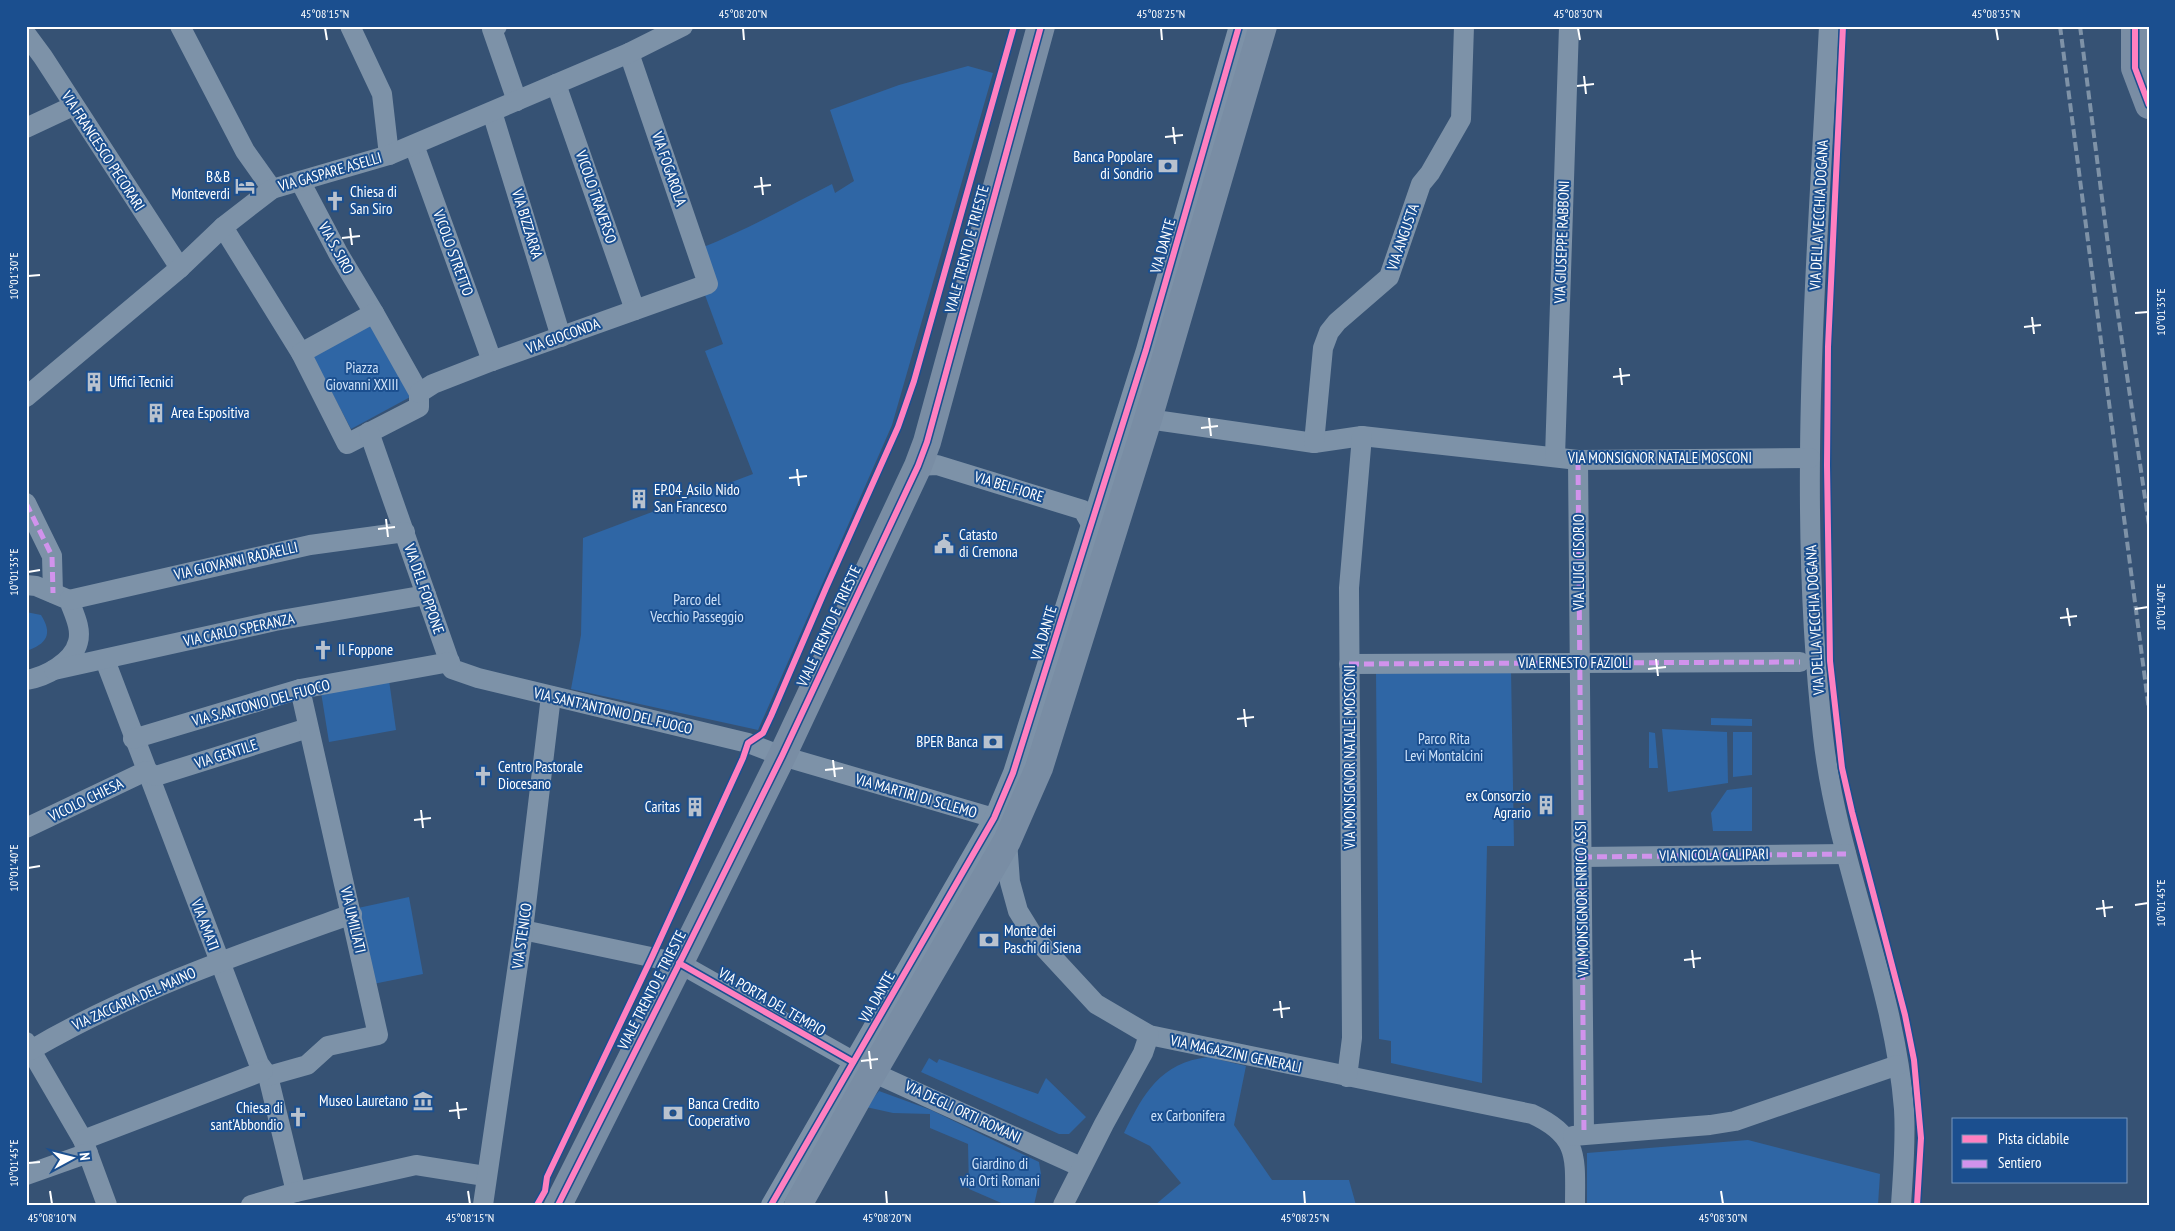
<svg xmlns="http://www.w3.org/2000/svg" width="2175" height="1231" font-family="'PT Sans Narrow',sans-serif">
<rect width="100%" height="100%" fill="#365274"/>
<g fill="#2f66a5">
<path d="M968,66l25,7 -101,352 -134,305 -187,-41 10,-54 2,-97 170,-64 -48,-123 18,-7 -18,-49 10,-4 -14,-43c45,-18 88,-42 131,-64l3,9 19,-12 -24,-71 69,-25z"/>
<path d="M373,324l39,72 -61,33 -38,-72z"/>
<path d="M26,612l15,3c12,19 6,29 -15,36z"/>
<path d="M1511,669l3,177h-27l-5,237 -91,-20v-22l-12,-2 -3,-368z"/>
<path d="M389,680l7,50 -67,12 -8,-50z"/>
<path d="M1711,718l41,1v7l-41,-1z"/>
<path d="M1662,729l65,3 1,51 -60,9z"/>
<path d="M1649,732l6,1 3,35h-9z"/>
<path d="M1733,732h19v43l-19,2z"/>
<path d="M1752,787v44h-39l-2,-18 16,-23z"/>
<path d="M409,897l14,77 -50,10 -15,-76z"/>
<path d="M1208,1057l38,9 -12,59 38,55h77l7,25h-201l26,-22 -31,-37 -26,-13c20,-40 36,-70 84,-76z"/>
<path d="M929,1058l8,5 2,-4 99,35 8,-16 40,39 -17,17h-10l-138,-62z"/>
<path d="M879,1091l52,19 108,52 2,12 -7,31h-28l-37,-16 -1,-45 -38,-16v-14l-37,-1 -27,-6z"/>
<path d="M1748,1140l132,34 -2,31h-291v-52z"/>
</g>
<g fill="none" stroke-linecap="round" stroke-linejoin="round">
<g stroke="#7d92a8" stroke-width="20">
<path d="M180,26l65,125 27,38"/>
<path d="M350,26l32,68 7,61"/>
<path d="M497,26l-5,3 25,72"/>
<path d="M1829,26c-12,235 -33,477 -6,710 14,127 71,246 81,373 2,33 -1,64 -3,96"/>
<path d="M26,34l17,23 137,211"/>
<path d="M556,84l79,226"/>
<path d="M492,112l69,225"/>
<path d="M26,128l47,-22"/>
<path d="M414,145l78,216"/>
<path d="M300,181l38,72 36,60"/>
<path d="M223,227l78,126"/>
<path d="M374,313l45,80v14l-72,37 -46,-91z"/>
<path d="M419,393l14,-9 59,-23 216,-77 -79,-231"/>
<path d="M26,397l154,-129 43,-41 49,-38 117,-34 240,-102 54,-27"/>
<path d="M1148,419l166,24 48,-7 216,24 232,-2"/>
<path d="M369,432l83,237 26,9 270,65 34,13 212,62"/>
<path d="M1314,443l9,-95 6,-16 8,-10 52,-45 32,-93 9,-11 31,-54 3,-93"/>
<path d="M1555,457l14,-431"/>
<path d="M1578,460l6,674"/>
<path d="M918,466l19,-1 146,45 8,14"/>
<path d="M26,503l26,53 1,37"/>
<path d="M26,585l10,1 33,14c4,12 13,28 9,42 -5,20 -32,35 -52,38"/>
<path d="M69,600l241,-55 95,-13"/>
<path d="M105,660l154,404 9,12 28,116"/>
<path d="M1349,664l451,-2"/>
<path d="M54,670l221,-49 151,-26"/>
<path d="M133,739l167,-50 150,-27"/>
<path d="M26,828l120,-57 10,5 152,-48"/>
<path d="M1007,841l3,41 8,29 16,26 62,67 53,31 383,79c48,22 43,44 43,91"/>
<path d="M1582,857l264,-3"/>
<path d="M523,930l156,33 193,109 209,95"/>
<path d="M26,1042l57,98 24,65"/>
<path d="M31,1050c100,-59 212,-97 321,-136"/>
<path d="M268,1076l39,-11 21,-19 50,-11 -78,-346"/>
<path d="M1347,1077l5,-39 -3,-450 13,-152"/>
<path d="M1573,1136l137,-11 25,-4 163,-56"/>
<path d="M83,1140l180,-69"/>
<path d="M26,1175l62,-22"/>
<path d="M251,1205l45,-13 120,-27 69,11"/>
<path d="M483,1205l40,-275 28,-234"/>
<path d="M771,1205l223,-387 19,-45 133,-423 93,-324"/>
<path d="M1063,1205l41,-81 39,-71 6,-18"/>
</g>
<g stroke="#798da4" stroke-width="28">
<path d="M2135,26v42l14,37"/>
<path d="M558,1205l127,-253 97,-196 136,-290 9,-24 114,-416"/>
<path d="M798,1205l62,-111 147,-253 32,-73 109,-349 115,-393"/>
</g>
<g stroke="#7e92a7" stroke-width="4" stroke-dasharray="9 4" stroke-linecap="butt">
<path d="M2060,26l89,684"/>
<path d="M2080,26l29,227 40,272"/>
</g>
<g stroke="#d193ec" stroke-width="5" stroke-dasharray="10 5" stroke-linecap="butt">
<path d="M1578,460l6,674"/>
<path d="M26,503l26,53 1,37"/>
<path d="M1349,664l451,-2"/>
<path d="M1582,857l264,-3"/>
</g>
<defs>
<g id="cycleway">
<path d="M1843,26l-15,321 -1,118 3,196 12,107 10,44 53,203 9,45 7,78 -4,67"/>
<path d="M2135,26v42l14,37"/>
<path d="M679,963l174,99"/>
<path d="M537,1205l8,-14 2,-14 105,-220 91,-199 5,-15 15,-10 8,-17 55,-128 72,-161 16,-46 100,-355"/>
<path d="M558,1205l127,-253 97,-196 136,-290 9,-24 114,-416"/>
<path d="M771,1205l223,-387 19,-45 133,-423 93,-324"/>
</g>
</defs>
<use href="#cycleway" stroke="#1b4f8f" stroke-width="9"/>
<use href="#cycleway" stroke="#ff80c0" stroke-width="6"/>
</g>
<path fill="none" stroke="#fff" stroke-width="2" d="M325,28l2,12M743,28l1,12M1161,28l1,12M1578,28l2,12M1996,28l2,12M1584,76l2,18M1577,86l17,-2M1173,127l2,17M1165,137l18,-2M761,177l2,18M754,187l17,-2M350,228l2,17M342,238l18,-2M28,276l12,-1M2135,313l13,-1M2032,317l2,17M2024,327l17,-2M1620,368l2,17M1613,377l17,-2M1209,418l2,18M1201,428l17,-2M797,469l2,17M789,478l18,-2M386,519l2,18M378,529l17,-2M28,572l12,-2M2067,608l3,18M2135,609l13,-2M2060,618l17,-2M1656,659l2,17M1648,669l18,-2M1244,709l2,18M1237,719l17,-2M833,760l2,17M825,770l18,-2M421,810l2,18M414,820l17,-2M28,868l12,-2M2103,900l2,17M2135,905l13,-2M2096,909l17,-2M1692,950l2,18M1684,960l17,-2M1280,1001l2,17M1273,1010l17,-2M869,1051l2,18M861,1061l17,-2M457,1102l2,17M449,1111l18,-2M28,1163l12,-1M50,1191l2,13M468,1191l2,13M886,1191l1,13M1304,1191l1,13M1721,1191l2,13"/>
<defs>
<symbol id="bank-bare" viewBox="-9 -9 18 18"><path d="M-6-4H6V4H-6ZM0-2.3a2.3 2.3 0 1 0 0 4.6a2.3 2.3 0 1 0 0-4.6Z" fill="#b9c2ce" stroke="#1b4f8f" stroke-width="2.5" paint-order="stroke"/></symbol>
<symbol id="hotel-bare" viewBox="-9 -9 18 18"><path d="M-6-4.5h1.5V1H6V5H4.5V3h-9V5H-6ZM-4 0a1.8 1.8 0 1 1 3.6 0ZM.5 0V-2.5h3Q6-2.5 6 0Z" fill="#b9c2ce" stroke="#1b4f8f" stroke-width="2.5" paint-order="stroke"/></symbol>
<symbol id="church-bare" viewBox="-9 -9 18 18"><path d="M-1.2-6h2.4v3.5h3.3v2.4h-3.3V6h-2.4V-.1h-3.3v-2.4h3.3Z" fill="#b9c2ce" stroke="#1b4f8f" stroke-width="2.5" paint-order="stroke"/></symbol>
<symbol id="building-bare" viewBox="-9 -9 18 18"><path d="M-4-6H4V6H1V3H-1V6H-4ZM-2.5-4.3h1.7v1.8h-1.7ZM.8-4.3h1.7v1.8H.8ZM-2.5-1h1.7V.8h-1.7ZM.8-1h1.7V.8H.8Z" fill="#b9c2ce" stroke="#1b4f8f" stroke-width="2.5" paint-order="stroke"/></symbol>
<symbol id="civic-bare" viewBox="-9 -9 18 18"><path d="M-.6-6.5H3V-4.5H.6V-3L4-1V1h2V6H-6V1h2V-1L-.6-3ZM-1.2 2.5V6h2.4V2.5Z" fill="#b9c2ce" stroke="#1b4f8f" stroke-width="2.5" paint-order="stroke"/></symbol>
<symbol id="museum-bare" viewBox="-9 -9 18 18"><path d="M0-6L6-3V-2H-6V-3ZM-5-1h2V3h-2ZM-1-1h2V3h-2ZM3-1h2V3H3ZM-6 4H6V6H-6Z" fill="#b9c2ce" stroke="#1b4f8f" stroke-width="2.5" paint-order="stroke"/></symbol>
</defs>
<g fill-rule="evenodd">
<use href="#bank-bare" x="1154" y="152" width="28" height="28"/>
<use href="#hotel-bare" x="231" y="172" width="28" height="28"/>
<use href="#church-bare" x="321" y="187" width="28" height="28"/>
<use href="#building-bare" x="80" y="368" width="28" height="28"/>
<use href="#building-bare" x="142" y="399" width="28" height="28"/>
<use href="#building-bare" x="625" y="485" width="28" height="28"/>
<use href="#civic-bare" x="930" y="530" width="28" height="28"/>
<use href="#church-bare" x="309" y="636" width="28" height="28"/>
<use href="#bank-bare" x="979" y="728" width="28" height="28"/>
<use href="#church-bare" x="469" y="762" width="28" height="28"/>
<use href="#building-bare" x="1532" y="791" width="28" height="28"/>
<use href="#building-bare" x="681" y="793" width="28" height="28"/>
<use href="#bank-bare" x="975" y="926" width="28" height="28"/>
<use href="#museum-bare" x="409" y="1087" width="28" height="28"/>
<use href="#bank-bare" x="659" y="1099" width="28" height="28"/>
<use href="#church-bare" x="284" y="1103" width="28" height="28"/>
</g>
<g text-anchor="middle" stroke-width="4" stroke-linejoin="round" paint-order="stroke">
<g font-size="15" fill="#fff" stroke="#1b4f8f">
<text transform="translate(103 151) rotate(57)" y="5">VIA FRANCESCO PECORARI</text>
<text transform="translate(669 169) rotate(71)" y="5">VIA FOGAROLA</text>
<text transform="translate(330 172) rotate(-16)" y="5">VIA GASPARE ASELLI</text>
<text transform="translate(596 197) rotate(71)" y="5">VICOLO TRAVERSO</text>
<text transform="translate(1819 215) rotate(-87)" y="5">VIA DELLA VECCHIA DOGANA</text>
<text transform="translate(527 224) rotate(73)" y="5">VIA BIZZARRA</text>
<text transform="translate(1403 237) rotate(-71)" y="5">VIA ANGUSTA</text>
<text transform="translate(1562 242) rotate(-88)" y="5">VIA GIUSEPPE RABBONI</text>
<text transform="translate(1163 246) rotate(-74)" y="5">VIA DANTE</text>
<text transform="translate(336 248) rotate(61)" y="5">VIA S. SIRO</text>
<text transform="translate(967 249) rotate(-75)" y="5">VIALE TRENTO E TRIESTE</text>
<text transform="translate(453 253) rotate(70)" y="5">VICOLO STRETTO</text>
<text transform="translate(563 336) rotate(-20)" y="5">VIA GIOCONDA</text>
<text x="1660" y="463">VIA MONSIGNOR NATALE MOSCONI</text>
<text transform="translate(1009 487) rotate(17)" y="5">VIA BELFIORE</text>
<text transform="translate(236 561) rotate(-13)" y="5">VIA GIOVANNI RADAELLI</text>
<text transform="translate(1579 562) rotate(-90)" y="5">VIA LUIGI CISORIO</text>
<text transform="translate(424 589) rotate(71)" y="5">VIA DEL FOPPONE</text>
<text transform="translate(1815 620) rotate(-93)" y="5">VIA DELLA VECCHIA DOGANA</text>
<text transform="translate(829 626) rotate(-65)" y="5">VIALE TRENTO E TRIESTE</text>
<text transform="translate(239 630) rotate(-12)" y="5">VIA CARLO SPERANZA</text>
<text transform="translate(1044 633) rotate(-73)" y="5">VIA DANTE</text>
<text x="1575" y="668">VIA ERNESTO FAZIOLI</text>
<text transform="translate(261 703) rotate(-15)" y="5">VIA S.ANTONIO DEL FUOCO</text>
<text transform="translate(613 711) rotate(13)" y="5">VIA SANT'ANTONIO DEL FUOCO</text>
<text transform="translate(226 754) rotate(-18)" y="5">VIA GENTILE</text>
<text transform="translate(1350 757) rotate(-90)" y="5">VIA MONSIGNOR NATALE MOSCONI</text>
<text transform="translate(916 796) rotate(16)" y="5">VIA MARTIRI DI SCLEMO</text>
<text transform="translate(86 800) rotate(-26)" y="5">VICOLO CHIESA</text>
<text transform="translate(1714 855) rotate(-1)" y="5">VIA NICOLA CALIPARI</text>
<text transform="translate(1582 899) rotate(-91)" y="5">VIA MONSIGNOR ENRICO ASSI</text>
<text transform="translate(353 920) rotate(77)" y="5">VIA UMILIATI</text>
<text transform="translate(205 925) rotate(69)" y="5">VIA AMATI</text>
<text transform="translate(522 936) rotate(-82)" y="5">VIA STENICO</text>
<text transform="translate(652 990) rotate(-63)" y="5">VIALE TRENTO E TRIESTE</text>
<text transform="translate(877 997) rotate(-60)" y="5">VIA DANTE</text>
<text transform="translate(134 999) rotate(-24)" y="5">VIA ZACCARIA DEL MAINO</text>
<text transform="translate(772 1002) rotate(30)" y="5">VIA PORTA DEL TEMPIO</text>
<text transform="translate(1236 1054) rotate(12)" y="5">VIA MAGAZZINI GENERALI</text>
<text transform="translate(963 1112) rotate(25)" y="5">VIA DEGLI ORTI ROMANI</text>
</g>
<g font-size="15" fill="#fff" stroke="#1b4f8f" text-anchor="start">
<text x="1153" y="162" text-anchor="end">Banca Popolare<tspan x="1153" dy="17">di Sondrio</tspan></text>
<text x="230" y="182" text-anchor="end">B&amp;B<tspan x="230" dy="17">Monteverdi</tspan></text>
<text x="350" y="197">Chiesa di<tspan x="350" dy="17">San Siro</tspan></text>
<text x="109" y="387">Uffici Tecnici</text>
<text x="171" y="418">Area Espositiva</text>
<text x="654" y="495">EP.04_Asilo Nido<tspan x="654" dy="17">San Francesco</tspan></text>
<text x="959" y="540">Catasto<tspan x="959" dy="17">di Cremona</tspan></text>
<text x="338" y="655">Il Foppone</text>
<text x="978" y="747" text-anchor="end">BPER Banca</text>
<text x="498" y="772">Centro Pastorale<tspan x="498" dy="17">Diocesano</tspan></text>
<text x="1531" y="801" text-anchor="end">ex Consorzio<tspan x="1531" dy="17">Agrario</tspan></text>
<text x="680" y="812" text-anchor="end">Caritas</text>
<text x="1004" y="936">Monte dei<tspan x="1004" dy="17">Paschi di Siena</tspan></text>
<text x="408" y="1106" text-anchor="end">Museo Lauretano</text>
<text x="688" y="1109">Banca Credito<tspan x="688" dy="17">Cooperativo</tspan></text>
<text x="283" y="1113" text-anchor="end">Chiesa di<tspan x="283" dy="17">sant'Abbondio</tspan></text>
</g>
<g font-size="15" fill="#cfe3fa" stroke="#1b4f8f">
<text x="362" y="373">Piazza<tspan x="362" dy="17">Giovanni XXIII</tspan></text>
<text x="697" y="605">Parco del<tspan x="697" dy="17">Vecchio Passeggio</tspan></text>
<text x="1444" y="744">Parco Rita<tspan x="1444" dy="17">Levi Montalcini</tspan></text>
<text x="1188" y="1121">ex Carbonifera</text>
<text x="1000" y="1169">Giardino di<tspan x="1000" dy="17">via Orti Romani</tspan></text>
</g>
</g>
<rect width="2175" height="1231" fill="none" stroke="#1b4f8f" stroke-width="55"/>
<rect x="1952" y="1118" width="175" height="65" fill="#1b4f8f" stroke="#7695bc"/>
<rect x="1962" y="1135" width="25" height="8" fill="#ff80c0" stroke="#7695bc"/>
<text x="1998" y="1144" font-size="15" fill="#ffffff">Pista ciclabile</text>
<rect x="1962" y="1160" width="25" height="8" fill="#d193ec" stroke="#7695bc"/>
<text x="1998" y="1168" font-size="15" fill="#ffffff">Sentiero</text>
<g transform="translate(72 1158) rotate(83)" stroke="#1b4f8f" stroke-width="4" paint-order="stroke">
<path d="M0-4L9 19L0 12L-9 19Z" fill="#ffffff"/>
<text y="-8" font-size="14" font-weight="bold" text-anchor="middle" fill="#ffffff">N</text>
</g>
<rect x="28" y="28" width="2120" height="1176" fill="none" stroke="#fff" stroke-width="2"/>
<g font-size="12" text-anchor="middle" fill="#fff">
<text x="325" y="18">45°08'15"N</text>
<text x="743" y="18">45°08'20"N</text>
<text x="1161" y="18">45°08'25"N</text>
<text x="1578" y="18">45°08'30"N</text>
<text x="1996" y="18">45°08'35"N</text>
<text transform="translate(14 276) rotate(-90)" y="4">10°01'30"E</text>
<text transform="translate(2161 312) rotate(-90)" y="4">10°01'35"E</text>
<text transform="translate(14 572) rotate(-90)" y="4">10°01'35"E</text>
<text transform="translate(2161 607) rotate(-90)" y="4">10°01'40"E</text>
<text transform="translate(14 868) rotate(-90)" y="4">10°01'40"E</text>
<text transform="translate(2161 903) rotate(-90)" y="4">10°01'45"E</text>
<text transform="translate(14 1163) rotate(-90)" y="4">10°01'45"E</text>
<text x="52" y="1222">45°08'10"N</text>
<text x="470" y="1222">45°08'15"N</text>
<text x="887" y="1222">45°08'20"N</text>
<text x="1305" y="1222">45°08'25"N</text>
<text x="1723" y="1222">45°08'30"N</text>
</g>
</svg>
